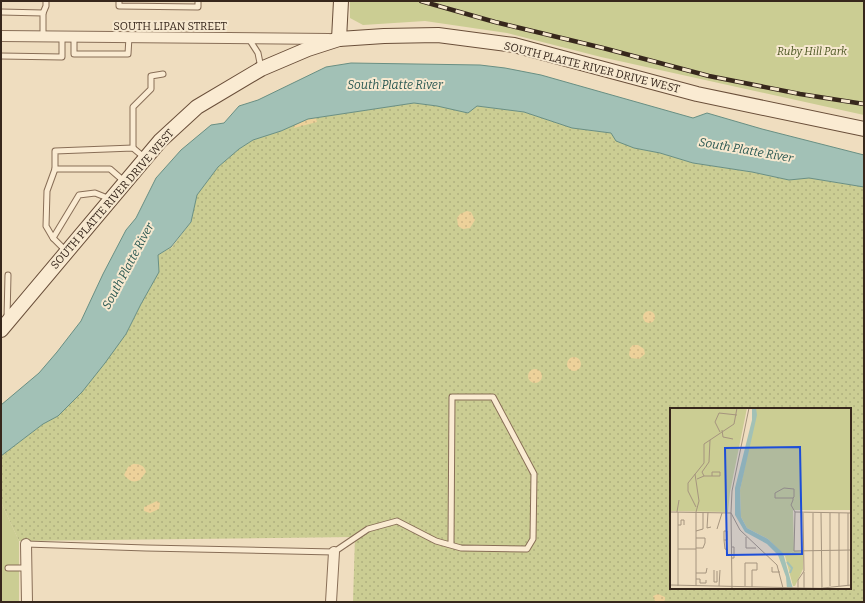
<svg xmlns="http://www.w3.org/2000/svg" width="865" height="603" font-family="Bitter,serif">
<defs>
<pattern id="grass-dots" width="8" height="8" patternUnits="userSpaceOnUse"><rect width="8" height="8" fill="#cbcd93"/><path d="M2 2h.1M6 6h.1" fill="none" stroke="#afb07e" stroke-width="1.8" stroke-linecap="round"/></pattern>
<pattern id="sand-dots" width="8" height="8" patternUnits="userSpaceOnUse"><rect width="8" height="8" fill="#edd19a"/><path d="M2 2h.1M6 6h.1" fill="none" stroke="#ccb384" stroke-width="1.8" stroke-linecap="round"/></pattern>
</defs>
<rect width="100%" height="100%" fill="#efddbf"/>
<path fill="url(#grass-dots)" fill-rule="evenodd" d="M414,103l23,3h40l47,6 48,16 39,5 23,15 26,5 33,10 59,9 37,8 19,-2 56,9v415h-511l2,-65 -336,4 -18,-39v-46l42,-32 15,-8 24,-24 44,-58 15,-30 18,-32 -1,-17 14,-8 19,-25 6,-27 21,-28 21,-18 14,-9 28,-9 27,-12zM671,409h179v179h-179z"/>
<g fill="url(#sand-dots)">
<path d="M315,115l2,7 -23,6 1,-11z"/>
<path d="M467,211l4,1 4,8 -5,8 -7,1 -5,-3 -1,-8 3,-4z"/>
<circle cx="649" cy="317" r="6"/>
<path d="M638,345l6,4 1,5 -6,5 -8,-1 -2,-3 1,-7 3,-3z"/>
<circle cx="574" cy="364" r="7"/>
<circle cx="535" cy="376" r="7"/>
<path d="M133,464c7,0 11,1 13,8l-6,8c-7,3 -11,1 -16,-5l4,-8z"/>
<path d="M157,501l3,2 -1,6 -9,4 -6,-2v-4z"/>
<path d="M658,594l7,3v3l-2,2 -8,-1 -2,-5z"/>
</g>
<g fill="#cbcd93">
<path d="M350,1h514v114l-263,-58 -94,-24 -82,-12 -62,4 -13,-7z"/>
<path d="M1,502l18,39v61h-18z"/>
</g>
<path fill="#a2c1b6" stroke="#698f83" d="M351,63l129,2 25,3 36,7 152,43 14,-5 55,16 102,26v32l-55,-9 -20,2 -37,-8 -59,-9 -33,-10 -26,-5 -18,-7 -5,-8 -39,-5 -48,-16 -47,-6 -9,7 -31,-7 -23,-3 -106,16 -27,12 -28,9 -14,9 -21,18 -21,28 -6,27 -20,25 -13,8 1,17 -18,32 -15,30 -21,29 -23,29 -24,24 -15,8 -42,32v-51l38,-32 18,-21 24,-31 22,-47 23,-44 10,-12 20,-40 25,-28 30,-25 13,-2 15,-17 19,-6 68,-33z"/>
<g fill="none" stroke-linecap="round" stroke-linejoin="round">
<defs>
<g id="lane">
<path d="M119,1v5l79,1v-6"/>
<path d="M1,12l42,1v24"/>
<path d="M43,13l3,-7v-5"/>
<path d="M74,37v17h54l1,-17"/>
<path d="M249,39l9,14 3,15"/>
<path d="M1,56l61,1v-20"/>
<path d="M133,148v-41l18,-18v-13l12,-2"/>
<path d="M55,169h55l15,13"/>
<path d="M53,238l-7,-12 1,-35 8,-22v-18l78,-3 12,10"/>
<path d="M66,251l-13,-13 26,-43 16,-2 15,6"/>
<path d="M7,318l1,-43"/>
<path d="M26,544l120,4 188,4 34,-23 29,-8 39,20 25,7 66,1 6,-10 1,-65 -41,-77h-41l-1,148"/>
<path d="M8,568h18"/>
</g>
<g id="street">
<path d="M1,36l328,3"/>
<path d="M26,544l1,58"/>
<path d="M331,602l3,-50"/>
</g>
<g id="secondary">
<path d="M339,39l2,-38"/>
<path d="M1,330l159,-189 37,-34 64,-38 47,-20 31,-10 45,-3 54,-1 76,10 183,49 167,35"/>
</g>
</defs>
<use href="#lane" stroke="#886e57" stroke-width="7"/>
<use href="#street" stroke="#886e57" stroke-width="12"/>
<use href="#secondary" stroke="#6a4f3a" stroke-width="16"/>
<use href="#lane" stroke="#faebd2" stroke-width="5"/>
<use href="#street" stroke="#faebd2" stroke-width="10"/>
<use href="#secondary" stroke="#faebd2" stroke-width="14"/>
<defs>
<path id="rail" d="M421,1l74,21 108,26 106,28 91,18 64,10"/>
</defs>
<use href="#rail" stroke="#37271c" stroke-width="4.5"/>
<use href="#rail" stroke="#f6e8cf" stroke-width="3" stroke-dasharray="9" stroke-linecap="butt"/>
</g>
<g text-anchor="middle" stroke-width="4" stroke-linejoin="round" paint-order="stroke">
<g font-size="11" fill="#37271c" stroke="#f6e8cf">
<text x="170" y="30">SOUTH LIPAN STREET</text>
<text transform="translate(592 67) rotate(14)" y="4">SOUTH PLATTE RIVER DRIVE WEST</text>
<text transform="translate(112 199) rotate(-49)" y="4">SOUTH PLATTE RIVER DRIVE WEST</text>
</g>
<g font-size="11" font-style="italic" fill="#4b5522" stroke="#f6e8cf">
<text x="812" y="55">Ruby Hill Park</text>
</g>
<g font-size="12" font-style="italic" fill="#2a5852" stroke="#f6e8cf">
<text x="395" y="89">South Platte River</text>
<text transform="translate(746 150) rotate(10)" y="4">South Platte River</text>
<text transform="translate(128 266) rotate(-62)" y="4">South Platte River</text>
</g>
</g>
<g transform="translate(670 408)">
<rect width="181" height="181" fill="#efddbf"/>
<path d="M86,0h95v102h-58l1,41 -9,5 -17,-17 -21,-11 -6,-11 -1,-27z" fill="#cbcd93"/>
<path d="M0,0h77l-17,84 -2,20 -58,-1zM124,143l9,1v17l-8,17h-2l-8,-30z" fill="#cbcd93"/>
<path d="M82,0h4l1,7 -17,75 1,27 6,11 21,11 15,14 10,36h-6l-1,-12 -8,-22 -11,-11 -22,-12 -10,-17v-27l17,-68z" fill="#a2c1b6"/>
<path fill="none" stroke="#a2c1b6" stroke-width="2" d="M117,154l5,6 -2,5"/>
<path fill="none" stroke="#a5947e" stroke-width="1" d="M79,0l-17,83 -1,22 9,17 37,35 6,23M52,22l1,7 10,2M50,24l-5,-10 4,-9 18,2M25,66l4,27 -3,11M34,68l-2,-4 7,-10 1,-22M42,68v-4h8v4M27,71l7,-3h16M123,90h-18v-5l9,-5 10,1v8l-1,1v2l-2,5 4,7 -1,39 57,-1M26,99l-8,-16v-8l16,-20v-19l30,-20 3,-16M0,104l61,1 1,76M7,104l2,-12M8,104v74M26,104v74M38,104l-1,16 4,-1M125,104l56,1M151,105l1,76M160,105v73M169,105v73M178,105v73M8,117h3v-5h3v5M47,121l5,-16M26,123l7,-2v-17M76,129v11h10M26,130h9v5l-2,5h-7M54,132h3v-9h-3v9l1,9 3,1M8,141h18M62,150h2v-11h-2M102,159v5h8M44,162v12h3v-11M26,165h10l1,-5M26,171h4v4h6v-3M0,177l181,4M49,178l1,-16M75,178v-23h12v7h-5v17M134,180v-16M143,180v-75M153,180l28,-3M128,181v-9l6,-9 -1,-58"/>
<path fill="#1d4ed8" fill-opacity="0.15" stroke="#1d4ed8" stroke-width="2" d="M130,39l2,107 -75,1 -2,-107z"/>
<rect width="181" height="181" fill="none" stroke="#37271c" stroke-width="2"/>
</g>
<rect width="865" height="603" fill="none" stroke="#37271c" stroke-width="4"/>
</svg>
